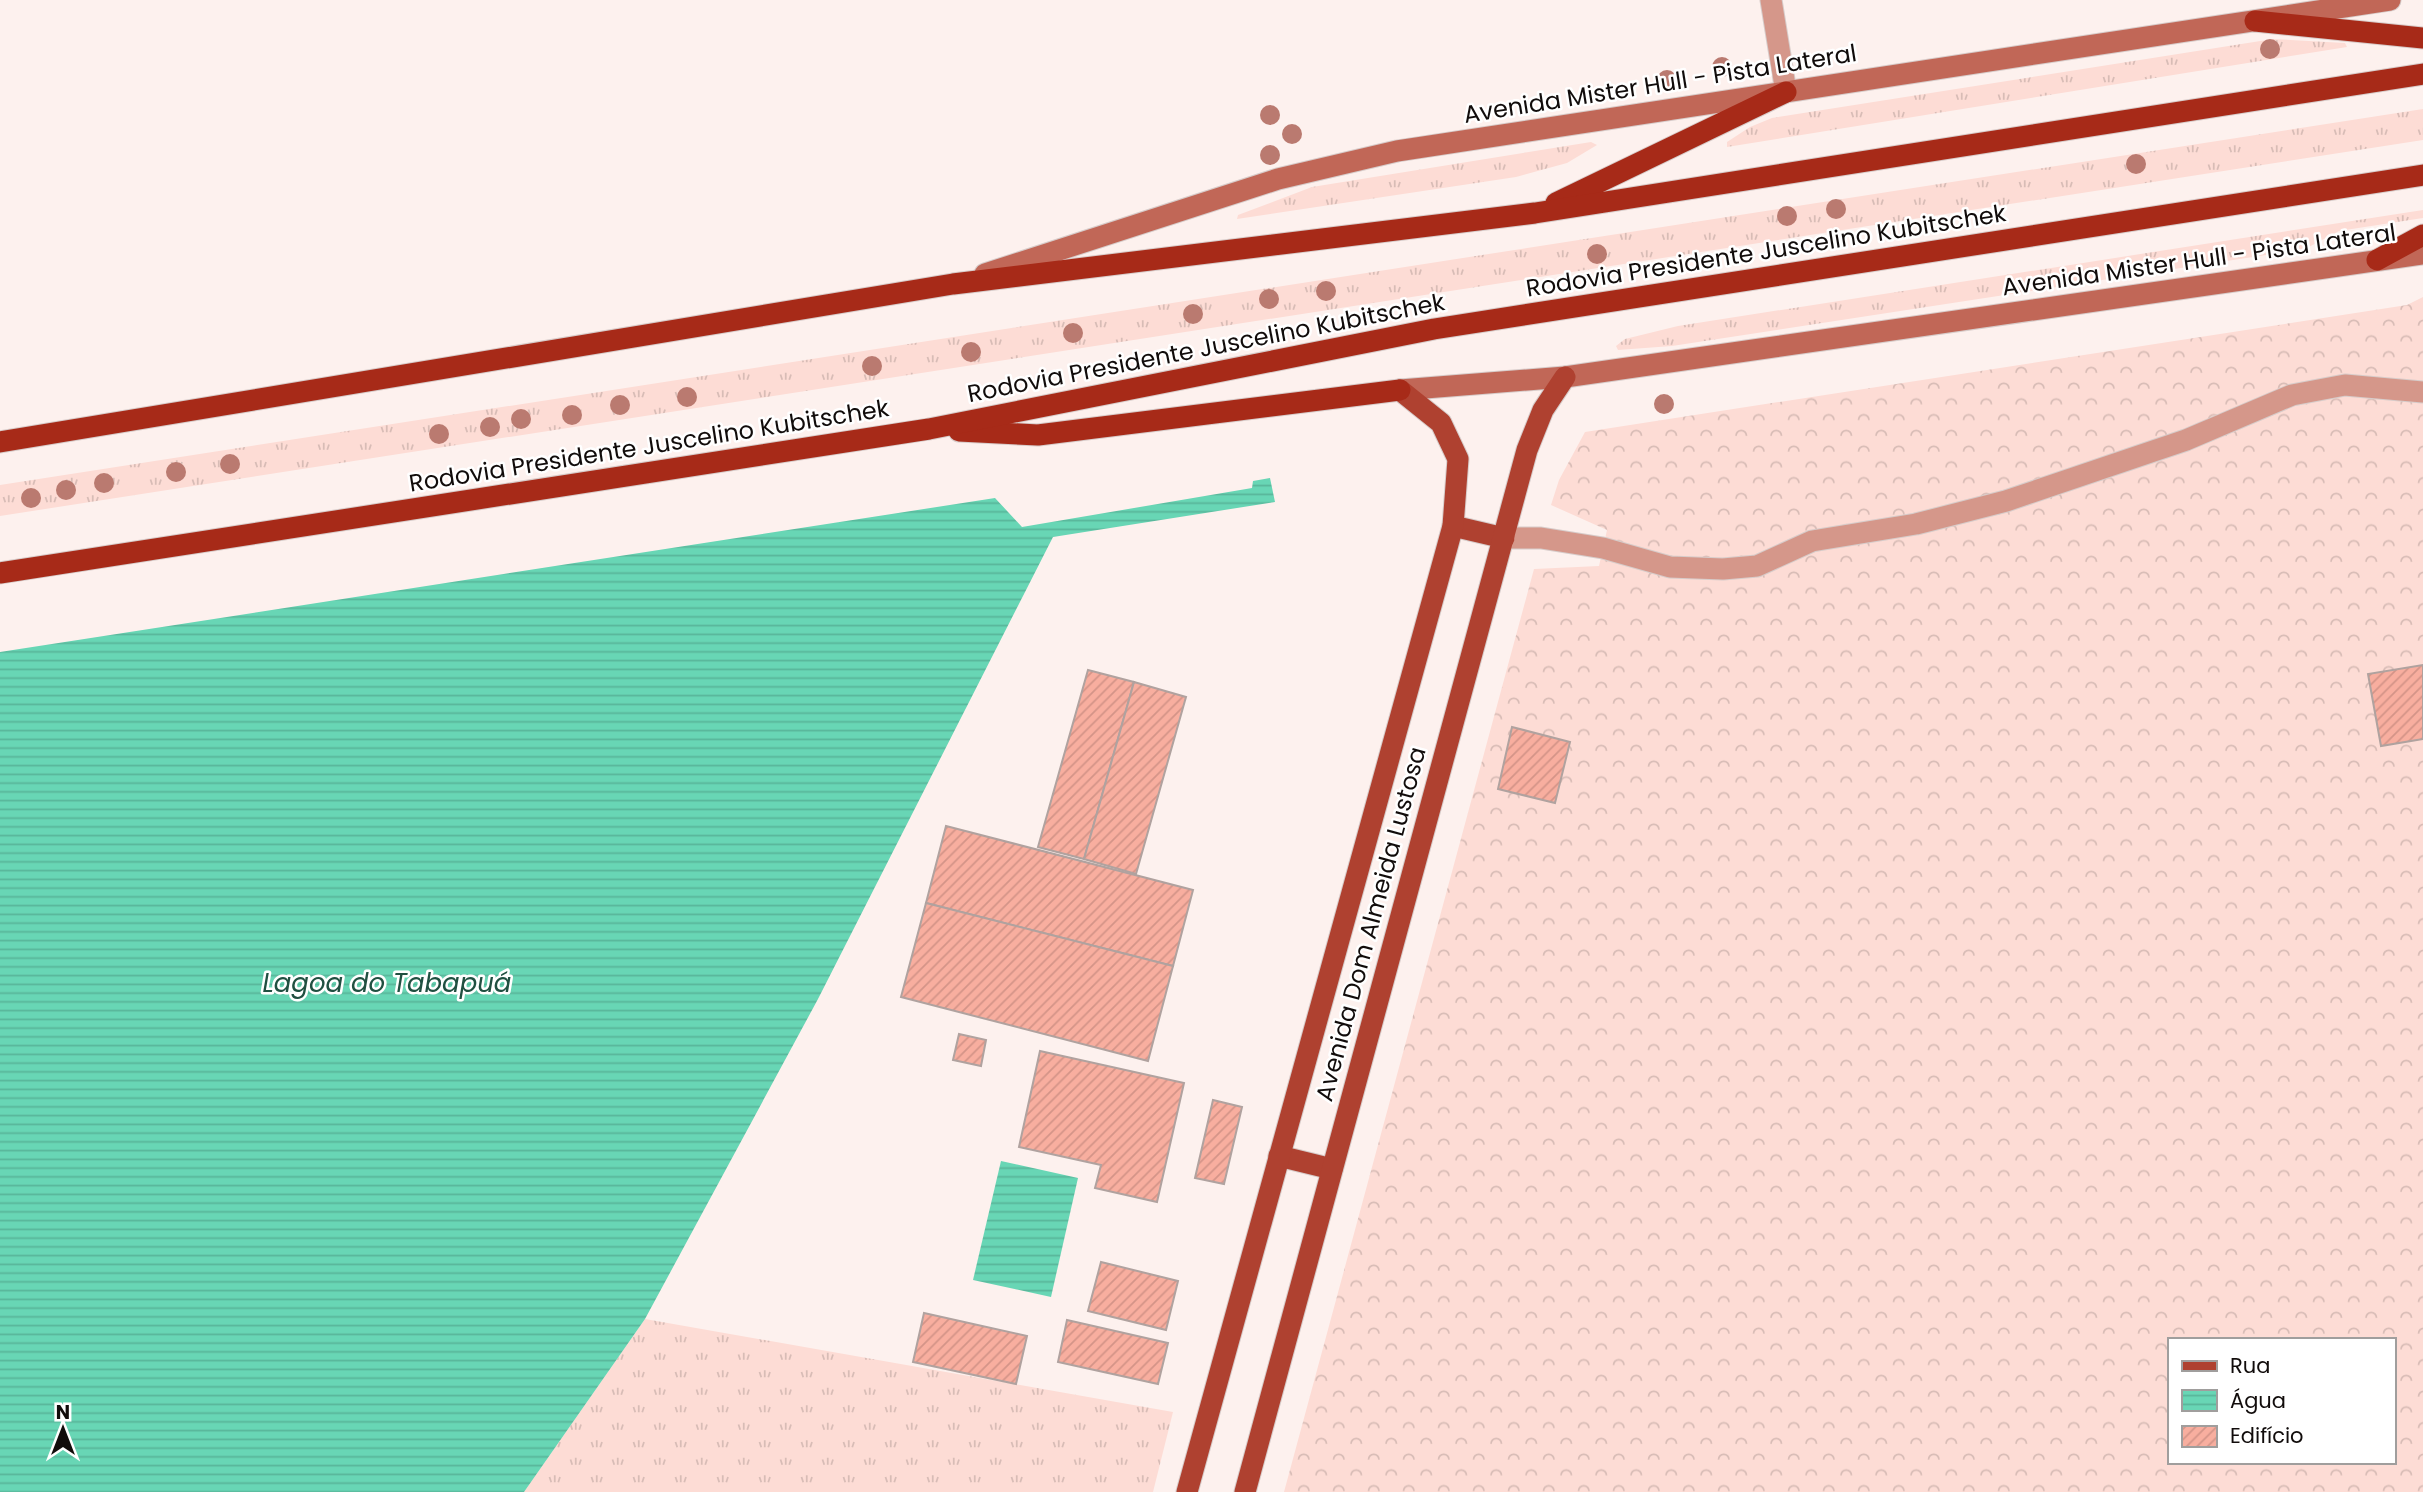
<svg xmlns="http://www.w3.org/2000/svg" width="2423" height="1492" font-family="Poppins,sans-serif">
<defs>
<pattern id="grass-tufts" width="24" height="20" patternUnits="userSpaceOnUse" patternTransform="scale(1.75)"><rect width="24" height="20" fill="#fddcd5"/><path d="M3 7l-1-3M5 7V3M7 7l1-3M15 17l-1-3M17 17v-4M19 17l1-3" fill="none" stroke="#d8bcb6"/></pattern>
<pattern id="forest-crowns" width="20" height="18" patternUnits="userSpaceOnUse" patternTransform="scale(1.75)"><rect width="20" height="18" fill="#fddcd5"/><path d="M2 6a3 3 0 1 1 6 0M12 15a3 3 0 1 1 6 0" fill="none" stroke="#d8bcb6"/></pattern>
<pattern id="water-rules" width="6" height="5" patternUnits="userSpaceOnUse" patternTransform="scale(1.75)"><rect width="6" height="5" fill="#68d6b5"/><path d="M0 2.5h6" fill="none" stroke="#59b69a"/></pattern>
<pattern id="building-hatch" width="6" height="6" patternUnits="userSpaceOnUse" patternTransform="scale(1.75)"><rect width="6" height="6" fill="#f8ae9f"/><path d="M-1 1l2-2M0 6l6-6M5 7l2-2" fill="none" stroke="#d49488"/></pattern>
</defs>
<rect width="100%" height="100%" fill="#fdf1ee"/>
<g fill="url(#grass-tufts)">
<path d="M2273,39l72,4 2,4 -620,100v-5l23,-15 22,-9z"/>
<path d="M2423,109v31l-2423,376v-31z"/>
<path d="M1591,142l6,3 -30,18 -51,14 -279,42 1,-4 74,-28z"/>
<path d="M2423,210v8l-84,13 -34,18 -633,97 -54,4 -2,-4 9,-7 53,-13z"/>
<path d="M645,1319l528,93 -20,80h-629z"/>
</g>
<path fill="url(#forest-crowns)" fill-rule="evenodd" d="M2423,297v1195h-1139l250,-923 65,-3 8,-36 -56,-25 8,-25 26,-48 822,-127zM2169,1340h224v122h-224z"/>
<g fill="url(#water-rules)">
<path d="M1270,478l5,24 -222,35 -235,462 -173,320 -121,173h-524v-840l995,-154 27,29 230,-39 1,-7z"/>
<path d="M1001,1161l77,17 -27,119 -78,-17z"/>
</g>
<g fill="url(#building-hatch)" stroke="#b0a29f" stroke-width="2">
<path d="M2423,665v74l-42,7 -13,-72z"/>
<path d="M1088,670l46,12 -50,177 -46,-12z"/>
<path d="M1134,682l52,15 -50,177 -52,-15z"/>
<path d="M1512,727l58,15 -15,61 -57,-14z"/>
<path d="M946,826l247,64 -20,76 -247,-63z"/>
<path d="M926,903l247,63 -25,95 -247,-64z"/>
<path d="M959,1034l27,6 -5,26 -28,-6z"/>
<path d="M1040,1051l144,32 -27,119 -62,-14 6,-23 -82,-18z"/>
<path d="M1213,1100l29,7 -18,77 -29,-6z"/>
<path d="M1101,1262l77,19 -12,49 -78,-19z"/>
<path d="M924,1313l103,23 -11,48 -103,-22z"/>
<path d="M1067,1320l101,23 -10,41 -100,-22z"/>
</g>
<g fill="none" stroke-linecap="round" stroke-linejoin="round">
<defs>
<path id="service" d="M1504,538h37l62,10 67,19 53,2 34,-3 55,-25 104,-17 90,-23 180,-61 106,-45 53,-10 78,7"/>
<path id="minor" d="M1771,0l15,92"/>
<g id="secondary">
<path d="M985,274l293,-95 119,-28 993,-151"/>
<path d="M1400,390l165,-13 858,-123"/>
</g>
<g id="primary">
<path d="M1453,526l51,12"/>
<path d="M1279,1156l53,13"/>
<path d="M1187,1492l266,-966 5,-67 -17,-36 -41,-33"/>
<path d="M1245,1492l282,-1042 16,-40 22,-33"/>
</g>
<g id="trunk">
<path d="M2255,21l168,17"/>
<path d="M1556,203l230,-111"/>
<path d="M2377,260l46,-25"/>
<path d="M959,431l79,4 362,-45"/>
<path d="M0,442l953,-158 582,-71 888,-139"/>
<path d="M0,573l929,-144 505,-100 989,-154"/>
</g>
</defs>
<use href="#service" stroke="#d7ccca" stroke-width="23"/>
<use href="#minor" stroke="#d7ccca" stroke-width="23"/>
<use href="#secondary" stroke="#d7ccca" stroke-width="23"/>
<use href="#primary" stroke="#d7ccca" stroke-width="23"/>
<use href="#trunk" stroke="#d7ccca" stroke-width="23"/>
<use href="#service" stroke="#d5978a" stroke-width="21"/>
<use href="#minor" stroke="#d5978a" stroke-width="21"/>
<use href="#secondary" stroke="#c16757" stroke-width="21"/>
<use href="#primary" stroke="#af4130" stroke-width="21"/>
<use href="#trunk" stroke="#a72a18" stroke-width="21"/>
</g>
<g fill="#ba7a70">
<circle cx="2270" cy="49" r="10"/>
<circle cx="1722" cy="67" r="10"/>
<circle cx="1667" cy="80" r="10"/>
<circle cx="1270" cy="115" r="10"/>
<circle cx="1292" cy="134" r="10"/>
<circle cx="1270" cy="155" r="10"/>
<circle cx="2136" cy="164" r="10"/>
<circle cx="1836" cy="209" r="10"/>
<circle cx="1787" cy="216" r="10"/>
<circle cx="1597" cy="254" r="10"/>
<circle cx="1326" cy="291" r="10"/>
<circle cx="1269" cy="299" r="10"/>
<circle cx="1193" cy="314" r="10"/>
<circle cx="1073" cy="333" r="10"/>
<circle cx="971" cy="352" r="10"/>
<circle cx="872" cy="366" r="10"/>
<circle cx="687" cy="397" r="10"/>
<circle cx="1664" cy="404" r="10"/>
<circle cx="620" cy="405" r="10"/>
<circle cx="572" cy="415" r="10"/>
<circle cx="521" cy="419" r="10"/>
<circle cx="490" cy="427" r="10"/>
<circle cx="439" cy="434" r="10"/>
<circle cx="230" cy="464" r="10"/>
<circle cx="176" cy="472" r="10"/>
<circle cx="104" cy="483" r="10"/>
<circle cx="66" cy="490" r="10"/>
<circle cx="31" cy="498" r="10"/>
</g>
<g text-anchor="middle" stroke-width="5" stroke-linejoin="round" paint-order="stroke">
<g font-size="24" fill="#110c0b" stroke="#fff">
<text transform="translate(1660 84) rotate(-9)" y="8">Avenida Mister Hull - Pista Lateral</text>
<text transform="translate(1766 251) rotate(-9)" y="8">Rodovia Presidente Juscelino Kubitschek</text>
<text transform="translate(2199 260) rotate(-8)" y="8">Avenida Mister Hull - Pista Lateral</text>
<text transform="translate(1206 348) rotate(-11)" y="8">Rodovia Presidente Juscelino Kubitschek</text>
<text transform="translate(649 446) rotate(-9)" y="8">Rodovia Presidente Juscelino Kubitschek</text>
<text transform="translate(1371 924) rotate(-75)" y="8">Avenida Dom Almeida Lustosa</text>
</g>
<g font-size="26" font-style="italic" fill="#205041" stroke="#fff">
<text x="387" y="992">Lagoa do Tabapuá</text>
</g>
</g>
<rect x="2168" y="1338" width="228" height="126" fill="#ffffff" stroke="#a09e9d" stroke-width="2"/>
<rect x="2182" y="1361" width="35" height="10" fill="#af4130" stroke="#a09e9d" stroke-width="2"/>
<text x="2230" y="1373" font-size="21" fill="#110c0b">Rua</text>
<rect x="2182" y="1390" width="35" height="21" fill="url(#water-rules)" stroke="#a09e9d" stroke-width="2"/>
<text x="2230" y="1408" font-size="21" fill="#110c0b">Água</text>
<rect x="2182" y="1426" width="35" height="21" fill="url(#building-hatch)" stroke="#a09e9d" stroke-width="2"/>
<text x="2230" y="1443" font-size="21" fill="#110c0b">Edifício</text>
<g transform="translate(63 1429)" stroke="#ffffff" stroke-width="5" paint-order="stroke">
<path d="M0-5L12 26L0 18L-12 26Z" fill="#110c0b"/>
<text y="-10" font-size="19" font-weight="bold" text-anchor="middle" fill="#110c0b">N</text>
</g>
</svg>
